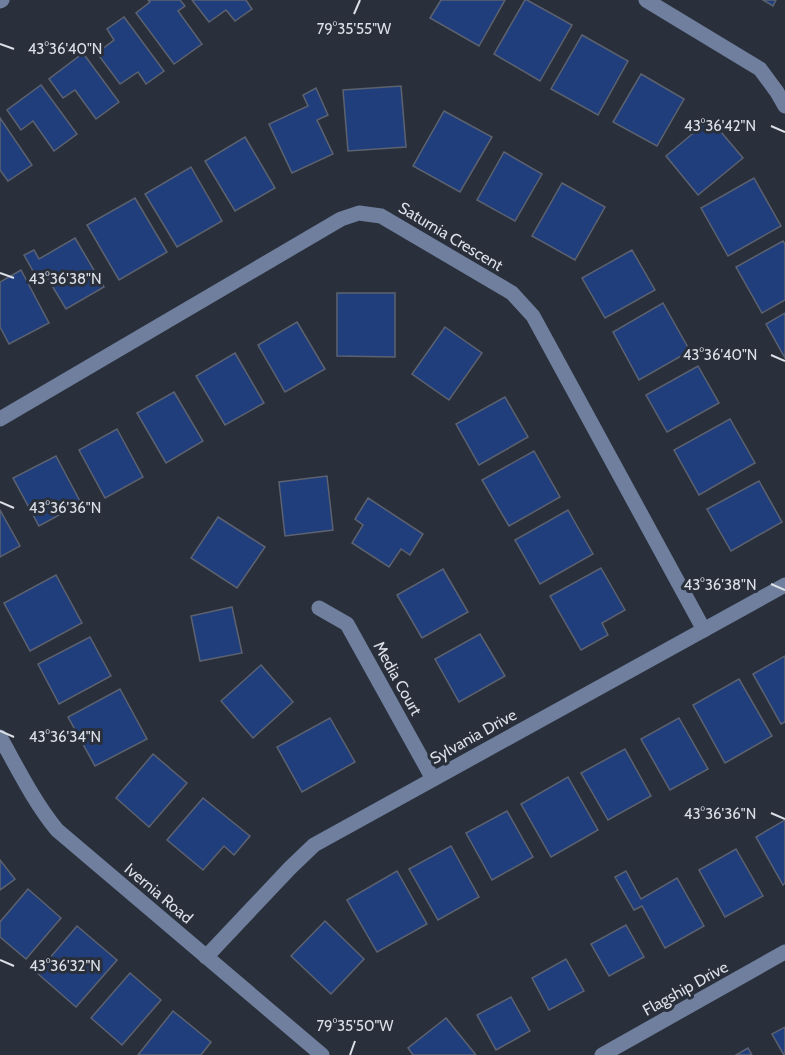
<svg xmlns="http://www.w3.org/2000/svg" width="785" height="1055" font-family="Cabin,sans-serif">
<rect width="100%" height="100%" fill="#2a303b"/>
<g fill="#213e7c" stroke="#5c626f" stroke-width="1.5">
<path d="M148,0h32l5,6 -7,5 24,33 -28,20 -38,-51 14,-11z"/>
<path d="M192,0h54l6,9 -17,12 -9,-11 -17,12z"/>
<path d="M441,0h64l-26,46 -49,-28z"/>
<path d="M525,0h2l45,25 -32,56 -46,-27z"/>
<path d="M763,0h13l-3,6z"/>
<path d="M124,17l40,54 -18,13 -8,-12 -18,12 -23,-31 17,-13 -7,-11z"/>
<path d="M582,35l46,26 -30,54 -47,-26z"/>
<path d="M83,53l36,49 -23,17 -21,-29 -12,8 -14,-19z"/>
<path d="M641,74l43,25 -27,47 -44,-24z"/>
<path d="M41,85l36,49 -23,17 -21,-30 -12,9 -14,-20z"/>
<path d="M401,86l5,61 -58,4 -5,-61z"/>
<path d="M316,88l12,27 -11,5 16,34 -41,19 -23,-49 39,-18 -5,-11z"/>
<path d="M444,111l48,26 -32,55 -47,-26z"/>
<path d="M0,118l32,47 -24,16 -8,-11z"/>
<path d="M710,119l33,39 -45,37 -32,-39z"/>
<path d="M245,137l30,51 -40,23 -30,-50z"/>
<path d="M504,152l38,22 -27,47 -38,-21z"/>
<path d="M191,167l31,54 -45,26 -32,-53z"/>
<path d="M754,178l27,48 -53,30 -27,-48z"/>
<path d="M562,183l43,24 -30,53 -43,-24z"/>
<path d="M135,198l32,54 -48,28 -32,-55z"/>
<path d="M75,238l29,49 -38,22 -21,-35 -8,4 -13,-23 10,-5 5,9z"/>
<path d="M783,241l2,3v56l-23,13 -26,-46z"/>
<path d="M632,250l23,40 -50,28 -23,-40z"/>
<path d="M21,270l28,53 -40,21 -9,-17v-45z"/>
<path d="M337,293h58v64l-58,-1z"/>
<path d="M663,303l27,48 -51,29 -26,-48z"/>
<path d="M785,313v45l-19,-34z"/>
<path d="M297,322l28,47 -40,23 -27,-47z"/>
<path d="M445,327l37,26 -33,47 -37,-26z"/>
<path d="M235,353l29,50 -39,22 -29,-49z"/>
<path d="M698,366l21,37 -52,29 -21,-37z"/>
<path d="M174,392l29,49 -37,22 -29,-50z"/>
<path d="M505,397l23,40 -49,28 -23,-41z"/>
<path d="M730,419l25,44 -56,32 -25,-45z"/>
<path d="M117,429l26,48 -38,21 -26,-48z"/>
<path d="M534,451l26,46 -51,29 -27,-46z"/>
<path d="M56,456l25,47 -42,23 -26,-48z"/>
<path d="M327,476l6,54 -48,6 -6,-54z"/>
<path d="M759,481l23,41 -51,29 -24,-42z"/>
<path d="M368,498l55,36 -13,21 -9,-6 -12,18 -37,-24 11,-18 -8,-6z"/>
<path d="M0,510l20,36 -20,11z"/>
<path d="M568,510l25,44 -53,30 -25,-44z"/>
<path d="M218,517l47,30 -28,41 -46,-30z"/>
<path d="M601,568l24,42 -23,13 6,12 -27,15 -31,-54z"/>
<path d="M443,569l25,43 -46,26 -25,-43z"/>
<path d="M56,575l26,48 -52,28 -26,-48z"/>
<path d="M232,607l10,46 -42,8 -9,-45z"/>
<path d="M480,634l25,42 -46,26 -24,-43z"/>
<path d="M90,637l21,39 -52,28 -21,-40z"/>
<path d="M785,656v66l-4,2 -28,-50z"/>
<path d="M261,665l32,37 -40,36 -32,-37z"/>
<path d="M739,679l33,57 -47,27 -32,-58z"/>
<path d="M120,689l27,50 -52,27 -27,-49z"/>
<path d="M330,718l25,44 -53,30 -25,-45z"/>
<path d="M679,718l29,51 -38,21 -29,-51z"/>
<path d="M625,749l26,47 -43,24 -27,-47z"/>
<path d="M153,754l34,29 -38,44 -33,-29z"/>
<path d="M568,777l30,53 -47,27 -30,-53z"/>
<path d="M203,798l47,38 -16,19 -10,-9 -21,24 -36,-30z"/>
<path d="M507,811l26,46 -41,23 -26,-47z"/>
<path d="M785,820v63l-2,2 -27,-48z"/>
<path d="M451,846l28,51 -41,23 -29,-51z"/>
<path d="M736,849l27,47 -38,21 -26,-47z"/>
<path d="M0,860l15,19 -15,11z"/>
<path d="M397,871l30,53 -50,28 -30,-52z"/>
<path d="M626,871l15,28 36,-21 27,48 -39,22 -23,-42 -8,4 -19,-33z"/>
<path d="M28,889l33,29 -35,41 -26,-22v-15z"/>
<path d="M325,921l39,38 -33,35 -40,-38z"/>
<path d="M626,925l18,32 -35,19 -18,-32z"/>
<path d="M77,926l40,34 -41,47 -39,-34z"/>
<path d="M566,959l18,32 -35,19 -17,-32z"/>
<path d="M130,973l31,27 -39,45 -31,-27z"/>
<path d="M511,997l19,34 -34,19 -19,-35z"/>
<path d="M173,1011l38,31 -10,13h-63z"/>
<path d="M446,1018l30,37h-63l-5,-7z"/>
<path d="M785,1027v28h-1l-12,-21z"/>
<path d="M748,1048l4,7h-16z"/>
</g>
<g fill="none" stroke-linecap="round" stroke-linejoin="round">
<g stroke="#6f7f9d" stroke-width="15">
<path d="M646,0l114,69 17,23 8,14"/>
<path d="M0,1l2,-1"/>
<path d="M0,419l341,-200 18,-6 22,3 131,77 21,23 171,314"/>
<path d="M319,608l28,16 86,155"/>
<path d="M0,737c18,32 34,65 57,93l265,225"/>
<path d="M206,957l84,-89 24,-23 471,-260"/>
<path d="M602,1055l183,-103"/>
</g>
</g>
<path fill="none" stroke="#dbdfe6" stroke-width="2" d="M354,14l6,-14M0,44l14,5M771,126l14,6M0,273l14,5M771,355l14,6M0,502l14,6M771,584l14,6M0,731l14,6M771,813l14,6M0,960l14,6M350,1055l5,-14"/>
<g text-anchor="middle" stroke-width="6" stroke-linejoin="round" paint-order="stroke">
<g font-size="16" fill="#dbdfe6" stroke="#2a303b">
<text transform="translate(451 236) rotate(31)" y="6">Saturnia Crescent</text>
<text transform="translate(398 678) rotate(61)" y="6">Media Court</text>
<text transform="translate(473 736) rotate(-29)" y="6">Sylvania Drive</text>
<text transform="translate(159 893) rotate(40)" y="6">Ivernia Road</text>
<text transform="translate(685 988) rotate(-29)" y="6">Flagship Drive</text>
</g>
</g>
<g font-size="15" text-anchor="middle" fill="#dbdfe6" stroke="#2a303b" stroke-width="6" stroke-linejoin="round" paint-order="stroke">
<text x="354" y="34">79°35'55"W</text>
<text x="65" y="54">43°36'40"N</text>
<text x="720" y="131">43°36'42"N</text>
<text x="65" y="284">43°36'38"N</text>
<text x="720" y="360">43°36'40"N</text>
<text x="65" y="513">43°36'36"N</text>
<text x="720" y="590">43°36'38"N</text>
<text x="65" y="742">43°36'34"N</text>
<text x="720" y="819">43°36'36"N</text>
<text x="65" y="971">43°36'32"N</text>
<text x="355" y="1031">79°35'50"W</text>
</g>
</svg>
